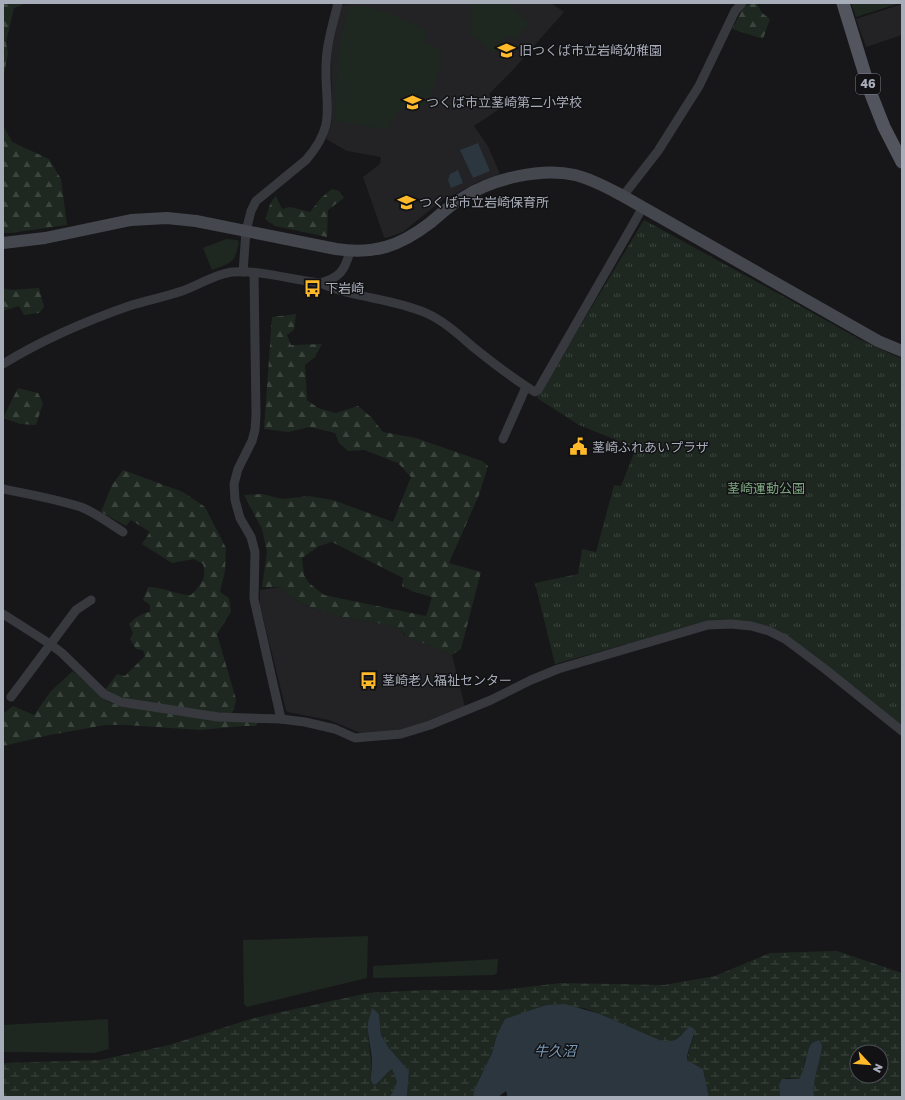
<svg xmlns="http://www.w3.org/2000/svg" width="905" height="1100" font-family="'Golos Text','Noto Sans JP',sans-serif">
<defs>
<pattern id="forest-firs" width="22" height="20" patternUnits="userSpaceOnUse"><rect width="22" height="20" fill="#1e2820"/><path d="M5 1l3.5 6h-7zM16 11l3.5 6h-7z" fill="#3c443e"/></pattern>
<pattern id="wetland-marsh" width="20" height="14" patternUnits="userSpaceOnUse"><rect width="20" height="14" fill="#1e2820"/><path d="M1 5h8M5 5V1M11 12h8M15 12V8" fill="none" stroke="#3c443e"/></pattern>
<pattern id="park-tufts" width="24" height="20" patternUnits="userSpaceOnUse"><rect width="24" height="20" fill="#1e2820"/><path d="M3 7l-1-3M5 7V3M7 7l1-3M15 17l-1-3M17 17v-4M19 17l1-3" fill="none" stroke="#3c443e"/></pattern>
</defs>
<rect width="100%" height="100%" fill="#171719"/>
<g fill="#232326">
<path d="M357,3h194l13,9 -53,60 -22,22 9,16 -24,16 14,20 12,28 -22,8 -29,15h-3l-43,35 -17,6 -2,-1 -21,-60 17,-13 1,-7 -34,-6 -21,-12 5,-15 1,-12 -1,-58 10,-49z"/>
<path d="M902,4v31l-36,12 -10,-28z"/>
<path d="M280,587l11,11 18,9 28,9 52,9 13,5 2,5 48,20 13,52 -53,20 -25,5 -24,2 -34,-14 -41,-8 -2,-2 -26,-105v-15z"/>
</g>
<g fill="#1e2820">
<path d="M474,3h33l23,20 -16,18 -5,-5 -16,17 -23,-19 2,-21 -3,-1z"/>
<path d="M851,3h49l-44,14z"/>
<path d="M348,6h20l16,5 44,19 -4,11 16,9 -1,8 3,5 -16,42c-5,2 -7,-1 -12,-1 -15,1 -21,15 -26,26l-52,-9 1,-60z"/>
<path d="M226,239l11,1 2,2c-5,22 -6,20 -27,28l-9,-22z"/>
<path d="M368,936l-1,42 -120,29 -3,-3 -1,-64z"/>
<path d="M498,959l-1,14 -3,2 -121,3v-12z"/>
<path d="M108,1019l1,30 -14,4 -92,-1v-27z"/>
</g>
<g fill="url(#forest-firs)" fill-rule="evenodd">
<path d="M3,3h24l-13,5 -8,34 2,11 -5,27z"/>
<path d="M751,3h6l5,10 8,6 -7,20 -31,-10 12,-22z"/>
<path d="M3,125l9,17 37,17 12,20 6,46 -57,8h-7z"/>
<path d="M332,189l7,2 5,7 -16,12 -1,27 -52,-11 -10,-7c5,-10 2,-13 11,-23l6,13 8,-2 20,5 11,-14z"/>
<path d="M3,288l8,2 28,-2 5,19 -5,6 -15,2 -5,-9 -16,5z"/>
<path d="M296,314l-2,16 -7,5 4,10 31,-1 -7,13 -10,8 2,35 11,8 18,5 22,-7 13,11 12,15 33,6 66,23 6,5 -9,29 -30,68 32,9 -20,77 -9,6 -46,-19 -4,-6 -13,-5 -52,-9 -28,-9 -18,-9 -11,-11h-18l5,-35 -5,-23 -18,-34 18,-1 21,5 26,-3 24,4 60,22 18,-45 -13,-14 -34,-13 -16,1 -9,-8 -4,-10 -25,-6 -22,5 -24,-3 8,-112zM332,542l71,36 -1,8 12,6 18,5 -6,19 -102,-21 -15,-12 -5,-8 -2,-17 17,-12z"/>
<path d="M18,388l20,5 5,10 -7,22 -16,-1 -17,-6z"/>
<path d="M123,470l60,22 22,15 21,41 -1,23 -5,21 9,6 2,14 -14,22 19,65 -2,11 -4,4 -35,-3 -77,-14 -13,-7 12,-16 8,2 20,-20 -2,-6 -7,-1 -6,-10 3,-6 -4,-9c6,-6 12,-11 21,-12v-7l-7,-5 5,-13c16,0 27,8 43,8 10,-10 16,-17 12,-31l-9,-5 -22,4 -30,-19 8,-12 -19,-12 -5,6 -25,-14 11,-27z"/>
<path d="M73,671l29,26 8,6 66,11 82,8 -2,4h-13l-43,4 -74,-5h-21l-55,10 -47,11v-32l10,-8 21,9 17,-24z"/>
</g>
<path fill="url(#wetland-marsh)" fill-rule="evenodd" d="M837,951l65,22v124h-87l-1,-1c-2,-14 4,-28 7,-42l-16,5 -2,11 -4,9 -13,-1 -7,7 1,12h-71l-6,-28 -16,-9 2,-10 5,-14 -9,-5c-8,9 -10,11 -23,10l-62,-27 -16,-6 -38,-3 -13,5 -36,25 -5,18 -18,37 -1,7h-66l2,-26 -20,-23 -8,-13 -2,-21 -11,22 4,32 -2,10 8,5 7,-10 7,-4 5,13 -7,15h-387v-34l97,-3 69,-15 85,-27 114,-25 57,-3h76l60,-7 103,2 51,-9 55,-23zM857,1052h24v24h-24z"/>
<path fill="url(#park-tufts)" d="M644,220l137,75 78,44 43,20v368l-114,-89 -53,-17 -112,24 -68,19 -20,-81 43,-9 4,-25 14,3 18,-67 7,1 15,-38 -57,-23 -42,-27z"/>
<g fill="#2b363f">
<path d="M478,143l12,28 -17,7 -13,-28z"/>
<path d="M458,170l5,13 -12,5 -3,-8 2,-6z"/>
<path d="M565,1004l35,10 62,27c18,1 16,-4 28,-15l4,3c0,11 -7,20 -7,31l16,9 6,28h-202v-3l-1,-3 -8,6h-25l1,-7 18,-37 5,-18 8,-16 41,-14z"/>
<path d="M372,1008l7,6 2,21 8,13 20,23 -2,26h-17l7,-15 -5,-13c-8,5 -11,13 -18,16 -6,-6 -2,-11 -2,-18 1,-15 -5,-29 -4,-44 1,-5 3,-10 4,-15z"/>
<path d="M819,1040l3,5c-1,17 -10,34 -8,51l1,1h-35l-1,-12 3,-6h17l4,-9 6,-22 3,-5z"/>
</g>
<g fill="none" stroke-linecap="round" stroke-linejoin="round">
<g stroke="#37393f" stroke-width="9">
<path d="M623,196l35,-45 41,-65 36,-75 7,-8"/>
<path d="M243,272l3,-41 5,-20 5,-10 50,-41c31,-36 19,-52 20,-93 0,-22 7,-43 12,-64"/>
<path d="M254,273l2,142 -1,15 -3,11 -14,28 -4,15 1,16 5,18 11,19 4,15 -1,47 27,120"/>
<path d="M320,283c33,15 72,15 106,30 18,8 32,21 47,34 20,16 40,32 62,45l3,-2 105,-183"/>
<path d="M3,364c39,-24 83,-43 126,-58 18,-6 36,-9 53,-15 15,-5 35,-18 51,-19 28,-2 59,8 87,11 20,-5 25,-13 30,-32"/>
<path d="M503,439l23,-52"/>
<path d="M3,489c26,5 53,10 78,18 15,6 28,16 42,25"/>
<path d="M3,614l47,30 12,9 42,41 17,8 97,15 63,2 24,3 30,7 20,9 46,-4 29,-9 61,-25 40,-20 27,-11 150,-44 23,-1 20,2 18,5 16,8 40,30 77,62"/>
<path d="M11,697l65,-87 15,-10"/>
</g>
<path stroke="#45474f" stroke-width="12" d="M3,243l42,-5 86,-18 36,-2 29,3 140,28c38,6 64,-3 94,-26 11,-9 21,-19 34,-26 29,-18 77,-30 111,-22 17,4 33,13 48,21l255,145 24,10"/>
<path stroke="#53555e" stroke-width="13" d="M843,3l28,91 13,33 18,35"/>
</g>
<defs>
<symbol id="school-bare" viewBox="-9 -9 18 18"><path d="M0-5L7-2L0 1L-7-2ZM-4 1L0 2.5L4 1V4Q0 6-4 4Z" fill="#ffb929" stroke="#121214" stroke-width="2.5" paint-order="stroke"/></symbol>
<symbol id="bus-bare" viewBox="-9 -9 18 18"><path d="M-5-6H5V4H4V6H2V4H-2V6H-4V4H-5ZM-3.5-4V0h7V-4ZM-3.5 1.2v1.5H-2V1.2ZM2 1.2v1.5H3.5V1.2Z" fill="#ffb929" stroke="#121214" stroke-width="2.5" paint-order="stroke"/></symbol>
<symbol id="civic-bare" viewBox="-9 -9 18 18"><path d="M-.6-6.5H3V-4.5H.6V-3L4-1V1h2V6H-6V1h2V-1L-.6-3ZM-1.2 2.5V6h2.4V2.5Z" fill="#ffb929" stroke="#121214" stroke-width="2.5" paint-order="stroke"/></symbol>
</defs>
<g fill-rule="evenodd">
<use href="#school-bare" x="494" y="38" width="25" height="25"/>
<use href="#school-bare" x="400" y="90" width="25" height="25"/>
<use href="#school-bare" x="394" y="190" width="25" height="25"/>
<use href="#bus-bare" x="300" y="276" width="25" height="25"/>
<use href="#civic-bare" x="566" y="434" width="25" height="25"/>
<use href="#bus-bare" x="356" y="668" width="25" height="25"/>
</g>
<g text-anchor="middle" stroke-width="3" stroke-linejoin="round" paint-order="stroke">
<rect fill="#121214" stroke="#7b7e88" stroke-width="1" x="856" y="74" width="24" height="20" rx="3"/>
<g font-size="12" font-weight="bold" fill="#a8adba">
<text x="868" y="88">46</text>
</g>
<g font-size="13" fill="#a8adba" stroke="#121214" text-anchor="start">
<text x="519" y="55">旧つくば市立岩崎幼稚園</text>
<text x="426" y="107">つくば市立茎崎第二小学校</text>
<text x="419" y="207">つくば市立岩崎保育所</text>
<text x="325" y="293">下岩崎</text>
<text x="592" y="452">茎崎ふれあいプラザ</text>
<text x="382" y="685">茎崎老人福祉センター</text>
</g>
<g font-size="13" fill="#7da780" stroke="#121214">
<text x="766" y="493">茎崎運動公園</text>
</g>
<g font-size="14" font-style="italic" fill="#7c9bb8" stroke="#121214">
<text x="555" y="1056">牛久沼</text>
</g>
</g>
<rect width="905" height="1100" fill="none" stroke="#a8adba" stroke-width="8"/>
<g transform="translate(869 1064) rotate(116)"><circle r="19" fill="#121214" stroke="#4e5056"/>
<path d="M0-3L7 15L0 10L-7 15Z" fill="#ffb929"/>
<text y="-6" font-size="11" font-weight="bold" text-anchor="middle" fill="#a8adba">N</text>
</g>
</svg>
